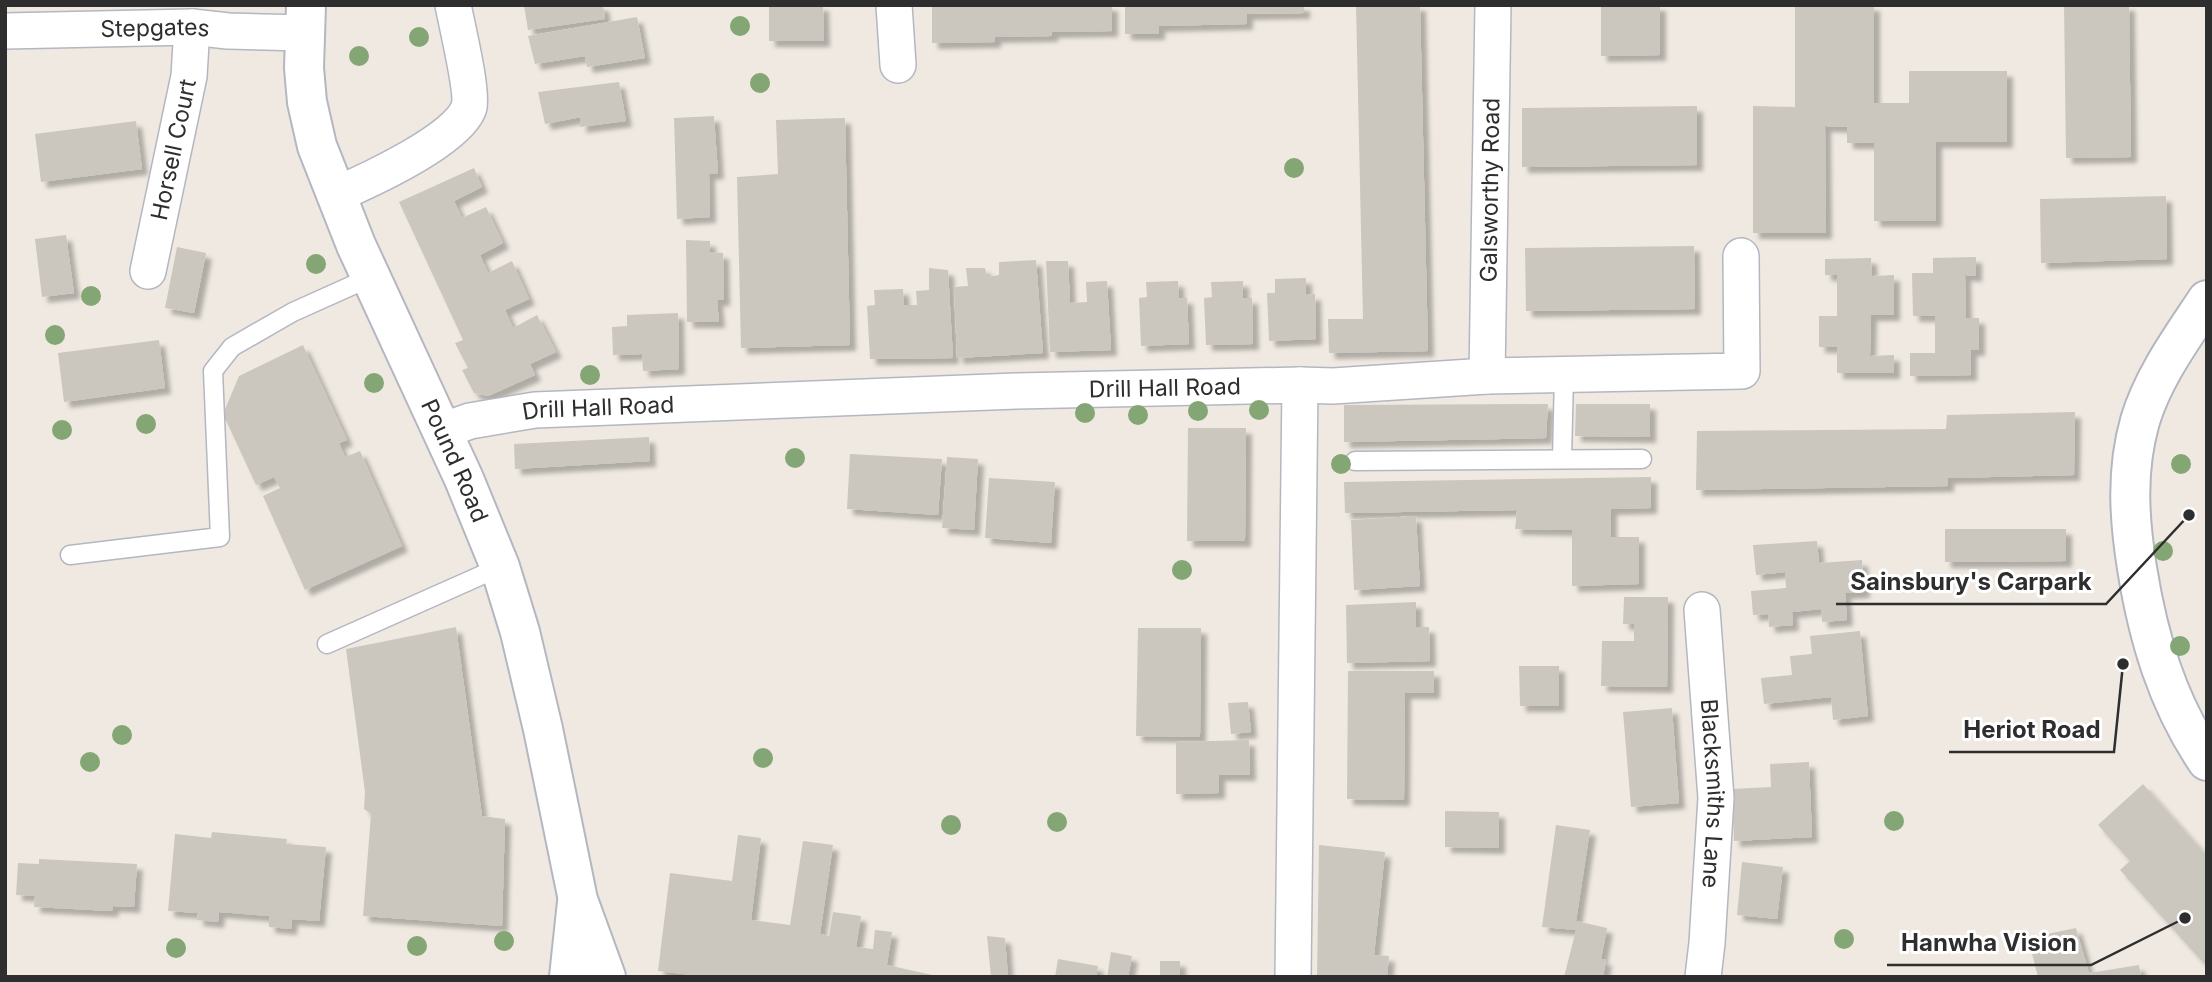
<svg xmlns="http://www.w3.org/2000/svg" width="2212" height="982" font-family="Inter,sans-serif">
<defs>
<filter id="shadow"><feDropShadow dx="6" dy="6" stdDeviation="2" flood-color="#0004"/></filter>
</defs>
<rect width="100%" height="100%" fill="#efe9e1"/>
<g fill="#cbc7bf" filter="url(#shadow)">
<path d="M524,5h79l2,14 -77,11z"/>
<path d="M769,5h54l1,36h-55z"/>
<path d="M932,5h180v26l-60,1v4l-57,1v5l-63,1z"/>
<path d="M1125,5h179v8l-57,1v10l-88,2v8h-34z"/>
<path d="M1356,5h64l8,346 -99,2 -1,-34h35z"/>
<path d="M1601,5h59v50l-59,1z"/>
<path d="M1795,5h79v98h35v-32h98v71h-71v79h-62v-78h-27v-16l-22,-1 1,107h-73v-127l42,1z"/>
<path d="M2064,5h65l2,152 -65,1z"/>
<path d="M637,17l8,41 -58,9 -2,-11 -50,8 -7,-28z"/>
<path d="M619,82l7,39 -46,6 1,-10 -36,7 -7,-32z"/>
<path d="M1697,106v59l-175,2v-59z"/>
<path d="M714,116l4,57 -9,1 1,43 -33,2 -3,-101z"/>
<path d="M845,118l5,227 -109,3 -4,-171 41,-3 -2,-54z"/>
<path d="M136,121l6,48 -101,13 -6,-48z"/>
<path d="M474,168l8,19 -28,14 8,17 24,-11 17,36 -23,12 8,18 24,-12 17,38 -24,11 8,18 24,-13 19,37 -26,12 5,11 -47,21 -14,-3 -12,-23 6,-2 -13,-25 8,-3 -64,-138z"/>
<path d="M2166,196l1,63 -126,4 -1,-64z"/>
<path d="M66,235l8,58 -32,4 -7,-58z"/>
<path d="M686,240l24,1v11l13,1 1,47h-7l2,22h-32z"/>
<path d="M1694,246l1,63 -169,2 -1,-63z"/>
<path d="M177,247l29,6 -12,60 -29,-5z"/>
<path d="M1976,257v19l-11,-1 1,43h13v32h-8v25l-61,1v-23h25v-37h-22l-1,-43h21v-15z"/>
<path d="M1871,258l1,18 22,-1v40h-23l-1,41 24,-1v18h-57v-26h-18v-31h18v-41h-12v-16z"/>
<path d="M1036,260l7,93 -86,5 -3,-71 14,-1 -2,-18h19l2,9 12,-2v-13z"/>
<path d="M1046,261h22l2,42 17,-1 -1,-20 21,-1 4,69 -61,2z"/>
<path d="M929,268l19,2 5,88 -83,1 -3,-53 8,-1 -1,-15 29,-1 1,16h13l-1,-14 13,-1z"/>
<path d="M1306,278v17l9,-1 1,45 -47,2 -2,-48h8v-14z"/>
<path d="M1178,281l1,17h8l2,46 -48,2 -2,-48 8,-1 -1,-15z"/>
<path d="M1243,281v17h9l1,46 -47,1 -2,-47 8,-1 -1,-15z"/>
<path d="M678,313l1,56 -36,2 -1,-17 -29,1 -1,-28 15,-1v-11z"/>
<path d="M159,340l6,48 -101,14 -6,-49z"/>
<path d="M303,345l44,95 -8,3 6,14 15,-6 42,95 -97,44 -42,-94 17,-8 -6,-11 -18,8 -33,-71 16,-38z"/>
<path d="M1548,404l-2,34 -202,4v-37z"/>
<path d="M1576,404h74v33l-75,-1z"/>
<path d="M2075,412l-1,63 -126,3v8l-252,4 1,-59 249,-2 1,-14z"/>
<path d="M1188,428h58l-1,113h-58z"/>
<path d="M649,437l1,24 -135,8 -1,-25z"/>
<path d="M850,454l92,5 -4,56 -91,-6z"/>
<path d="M947,457l31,2 -4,71 -32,-2z"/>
<path d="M1651,477v31l-40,1v28h28v47l-67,2v-56l-57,-1 2,-19 -172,3 -1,-31z"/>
<path d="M989,478l66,4 -4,61 -66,-5z"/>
<path d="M1416,516l4,70 -66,4 -3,-70z"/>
<path d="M1945,529h121v32l-121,1z"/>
<path d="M1817,541l2,22 43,-3 2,32 -19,1 2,27 -25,2 -1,-13 -29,3 1,13 -24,2 -1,-13 -15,1 -2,-24 35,-3 -1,-16 -29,3 -3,-30z"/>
<path d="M1624,597h44l-1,90 -66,-1 1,-45h32v-17h-11z"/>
<path d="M1416,602v25h13l1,34 -83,2 -1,-58z"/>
<path d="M456,627l26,189 23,3 -3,107 -139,-10 8,-102 -7,-5 1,-17 -19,-143z"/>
<path d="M1138,628h63l-1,109 -64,-1z"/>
<path d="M1860,631l8,85 -35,4 -2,-23 -67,7 -3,-26 31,-3 -2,-19 22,-2 -2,-18z"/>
<path d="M1519,666h40v40h-39z"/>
<path d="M1348,671h86v22h-29l-1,107 -57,-1z"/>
<path d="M1248,702l3,30 -20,2 -3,-31z"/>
<path d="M1672,708l7,95 -48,4 -8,-95z"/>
<path d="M1249,740l1,35h-31v18l-43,1v-52z"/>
<path d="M1809,762l3,75 -78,4 -2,-52 39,-2 -1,-23z"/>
<path d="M2143,784l64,72v111l-87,-97 10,-9 -32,-36z"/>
<path d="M1445,811l54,1v36l-54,-1z"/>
<path d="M1556,825l34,5 -14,91 31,7 -6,31 5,1 -3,17h-39l12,-47 -34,-3z"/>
<path d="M212,832l75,7 -1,5 40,3 -7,74 -27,-2 -1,10 -22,-2v-11l-50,-4 -1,10 -21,-2 1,-7 -30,-2 7,-77 36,4z"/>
<path d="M738,835l23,3 -10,82 39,5 13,-84 30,4 -13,89 9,2 4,-24 28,4 -5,31 17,2 2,-19 17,2 -7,45h-176l-51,-6 12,-98 62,8z"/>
<path d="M1319,845l66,7 -11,103 15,1 -2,21h-70z"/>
<path d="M39,859l98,5 -3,43 -21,-1 -1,5 -78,-4 1,-11 -19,-1 2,-32 21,1z"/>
<path d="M1742,862l41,5 -6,52 -40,-4z"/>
<path d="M2076,928l13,45 50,-8 2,12h-103l-10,-39z"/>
<path d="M987,936l18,2 3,39h-17z"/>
<path d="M1111,952l21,4 -4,21h-21z"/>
<path d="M1058,959l40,7 -2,11h-41z"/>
<rect x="1160" y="961" width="20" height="16"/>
<path d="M887,965l50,11 -1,1h-50z"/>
</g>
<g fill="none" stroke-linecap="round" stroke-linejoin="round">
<defs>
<g id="lane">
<path d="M1562,459l2,-85"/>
<path d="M1355,461l287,-2"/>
<path d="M70,555l150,-18 -7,-166 19,-24 61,-35 78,-35"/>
<path d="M327,644l173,-77"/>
</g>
<g id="street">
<path d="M894,5l4,60"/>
<path id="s1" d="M5,31l187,-4 36,4 76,2"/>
<path d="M335,195c30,-13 125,-56 134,-88 4,-15 -12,-82 -16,-102"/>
<path id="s2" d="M148,271l41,-195 3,-49"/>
<path id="s3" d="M1487,376l6,-371"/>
<path d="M1300,385l33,1 154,-10 255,-5 -1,-115"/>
<path id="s4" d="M442,431l28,-10 65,-11 481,-19 284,-6 -7,592"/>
<path id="s5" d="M1702,610l14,188 -9,145 -4,34"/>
</g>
<g id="secondary">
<path id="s6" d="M306,5l-2,63 3,34 10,44 39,99 108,234 36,88 20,65 23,97 35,171 28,77"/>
<path d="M2207,300c-25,38 -54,77 -67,121 -14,49 -11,97 -3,147 11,69 30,134 70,193"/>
<path d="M569,977l8,-75"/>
</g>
</defs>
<use href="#lane" stroke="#b4b7c1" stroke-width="21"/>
<use href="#street" stroke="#b4b7c1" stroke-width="38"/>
<use href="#secondary" stroke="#b4b7c1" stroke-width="42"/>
<use href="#lane" stroke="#fff" stroke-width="18"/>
<use href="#street" stroke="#fff" stroke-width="35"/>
<use href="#secondary" stroke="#fff" stroke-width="38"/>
</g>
<g fill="#84a574">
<circle cx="740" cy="26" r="10"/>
<circle cx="419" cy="37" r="10"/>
<circle cx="359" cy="56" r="10"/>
<circle cx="760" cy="83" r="10"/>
<circle cx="1294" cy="168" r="10"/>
<circle cx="316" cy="264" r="10"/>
<circle cx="91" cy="296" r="10"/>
<circle cx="55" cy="335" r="10"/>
<circle cx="590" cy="375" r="10"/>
<circle cx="374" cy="383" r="10"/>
<circle cx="1259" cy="410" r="10"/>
<circle cx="1198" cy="411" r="10"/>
<circle cx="1085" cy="413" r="10"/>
<circle cx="1138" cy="415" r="10"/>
<circle cx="146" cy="424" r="10"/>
<circle cx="62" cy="430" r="10"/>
<circle cx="795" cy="458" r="10"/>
<circle cx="1341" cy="464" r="10"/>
<circle cx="2181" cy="464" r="10"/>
<circle cx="2163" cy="551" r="10"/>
<circle cx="1182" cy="570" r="10"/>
<circle cx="2180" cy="646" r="10"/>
<circle cx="122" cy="735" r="10"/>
<circle cx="763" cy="758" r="10"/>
<circle cx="90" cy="762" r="10"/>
<circle cx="1894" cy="821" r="10"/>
<circle cx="1057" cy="822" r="10"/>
<circle cx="951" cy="825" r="10"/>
<circle cx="1844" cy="939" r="10"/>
<circle cx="504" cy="941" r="10"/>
<circle cx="417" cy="946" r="10"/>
<circle cx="176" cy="948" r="10"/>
</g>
<g text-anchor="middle" stroke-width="6" stroke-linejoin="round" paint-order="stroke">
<g font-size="23" fill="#2e2e2e" stroke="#fff">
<text dy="8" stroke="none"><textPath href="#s1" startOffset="150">Stepgates</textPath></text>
<text dy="8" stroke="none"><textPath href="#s2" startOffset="124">Horsell Court</textPath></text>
<text dy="8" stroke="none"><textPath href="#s3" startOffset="186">Galsworthy Road</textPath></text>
<text dy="8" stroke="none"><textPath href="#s4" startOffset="726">Drill Hall Road</textPath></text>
<text dy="8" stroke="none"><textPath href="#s4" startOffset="159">Drill Hall Road</textPath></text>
<text dy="8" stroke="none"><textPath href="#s6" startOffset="486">Pound Road</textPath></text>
<text dy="8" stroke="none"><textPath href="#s5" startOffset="184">Blacksmiths Lane</textPath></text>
</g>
</g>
<path fill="none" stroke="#2e2e2e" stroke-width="2.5" d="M2189 515L2106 604H1836M2123 664L2114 752H1949M2185 918L2091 965H1887"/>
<g fill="#2e2e2e" stroke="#fff" stroke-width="2.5">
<circle cx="2189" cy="515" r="7"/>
<circle cx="2123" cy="664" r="7"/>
<circle cx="2185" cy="918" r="7"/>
</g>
<g font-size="24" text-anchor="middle" font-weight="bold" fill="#2e2e2e" stroke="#fff" stroke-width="6" stroke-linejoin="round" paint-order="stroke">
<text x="1971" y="590">Sainsbury's Carpark</text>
<text x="2032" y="738">Heriot Road</text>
<text x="1989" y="951">Hanwha Vision</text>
</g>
<rect width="2212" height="982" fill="none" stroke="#2e2e2e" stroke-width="14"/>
</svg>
